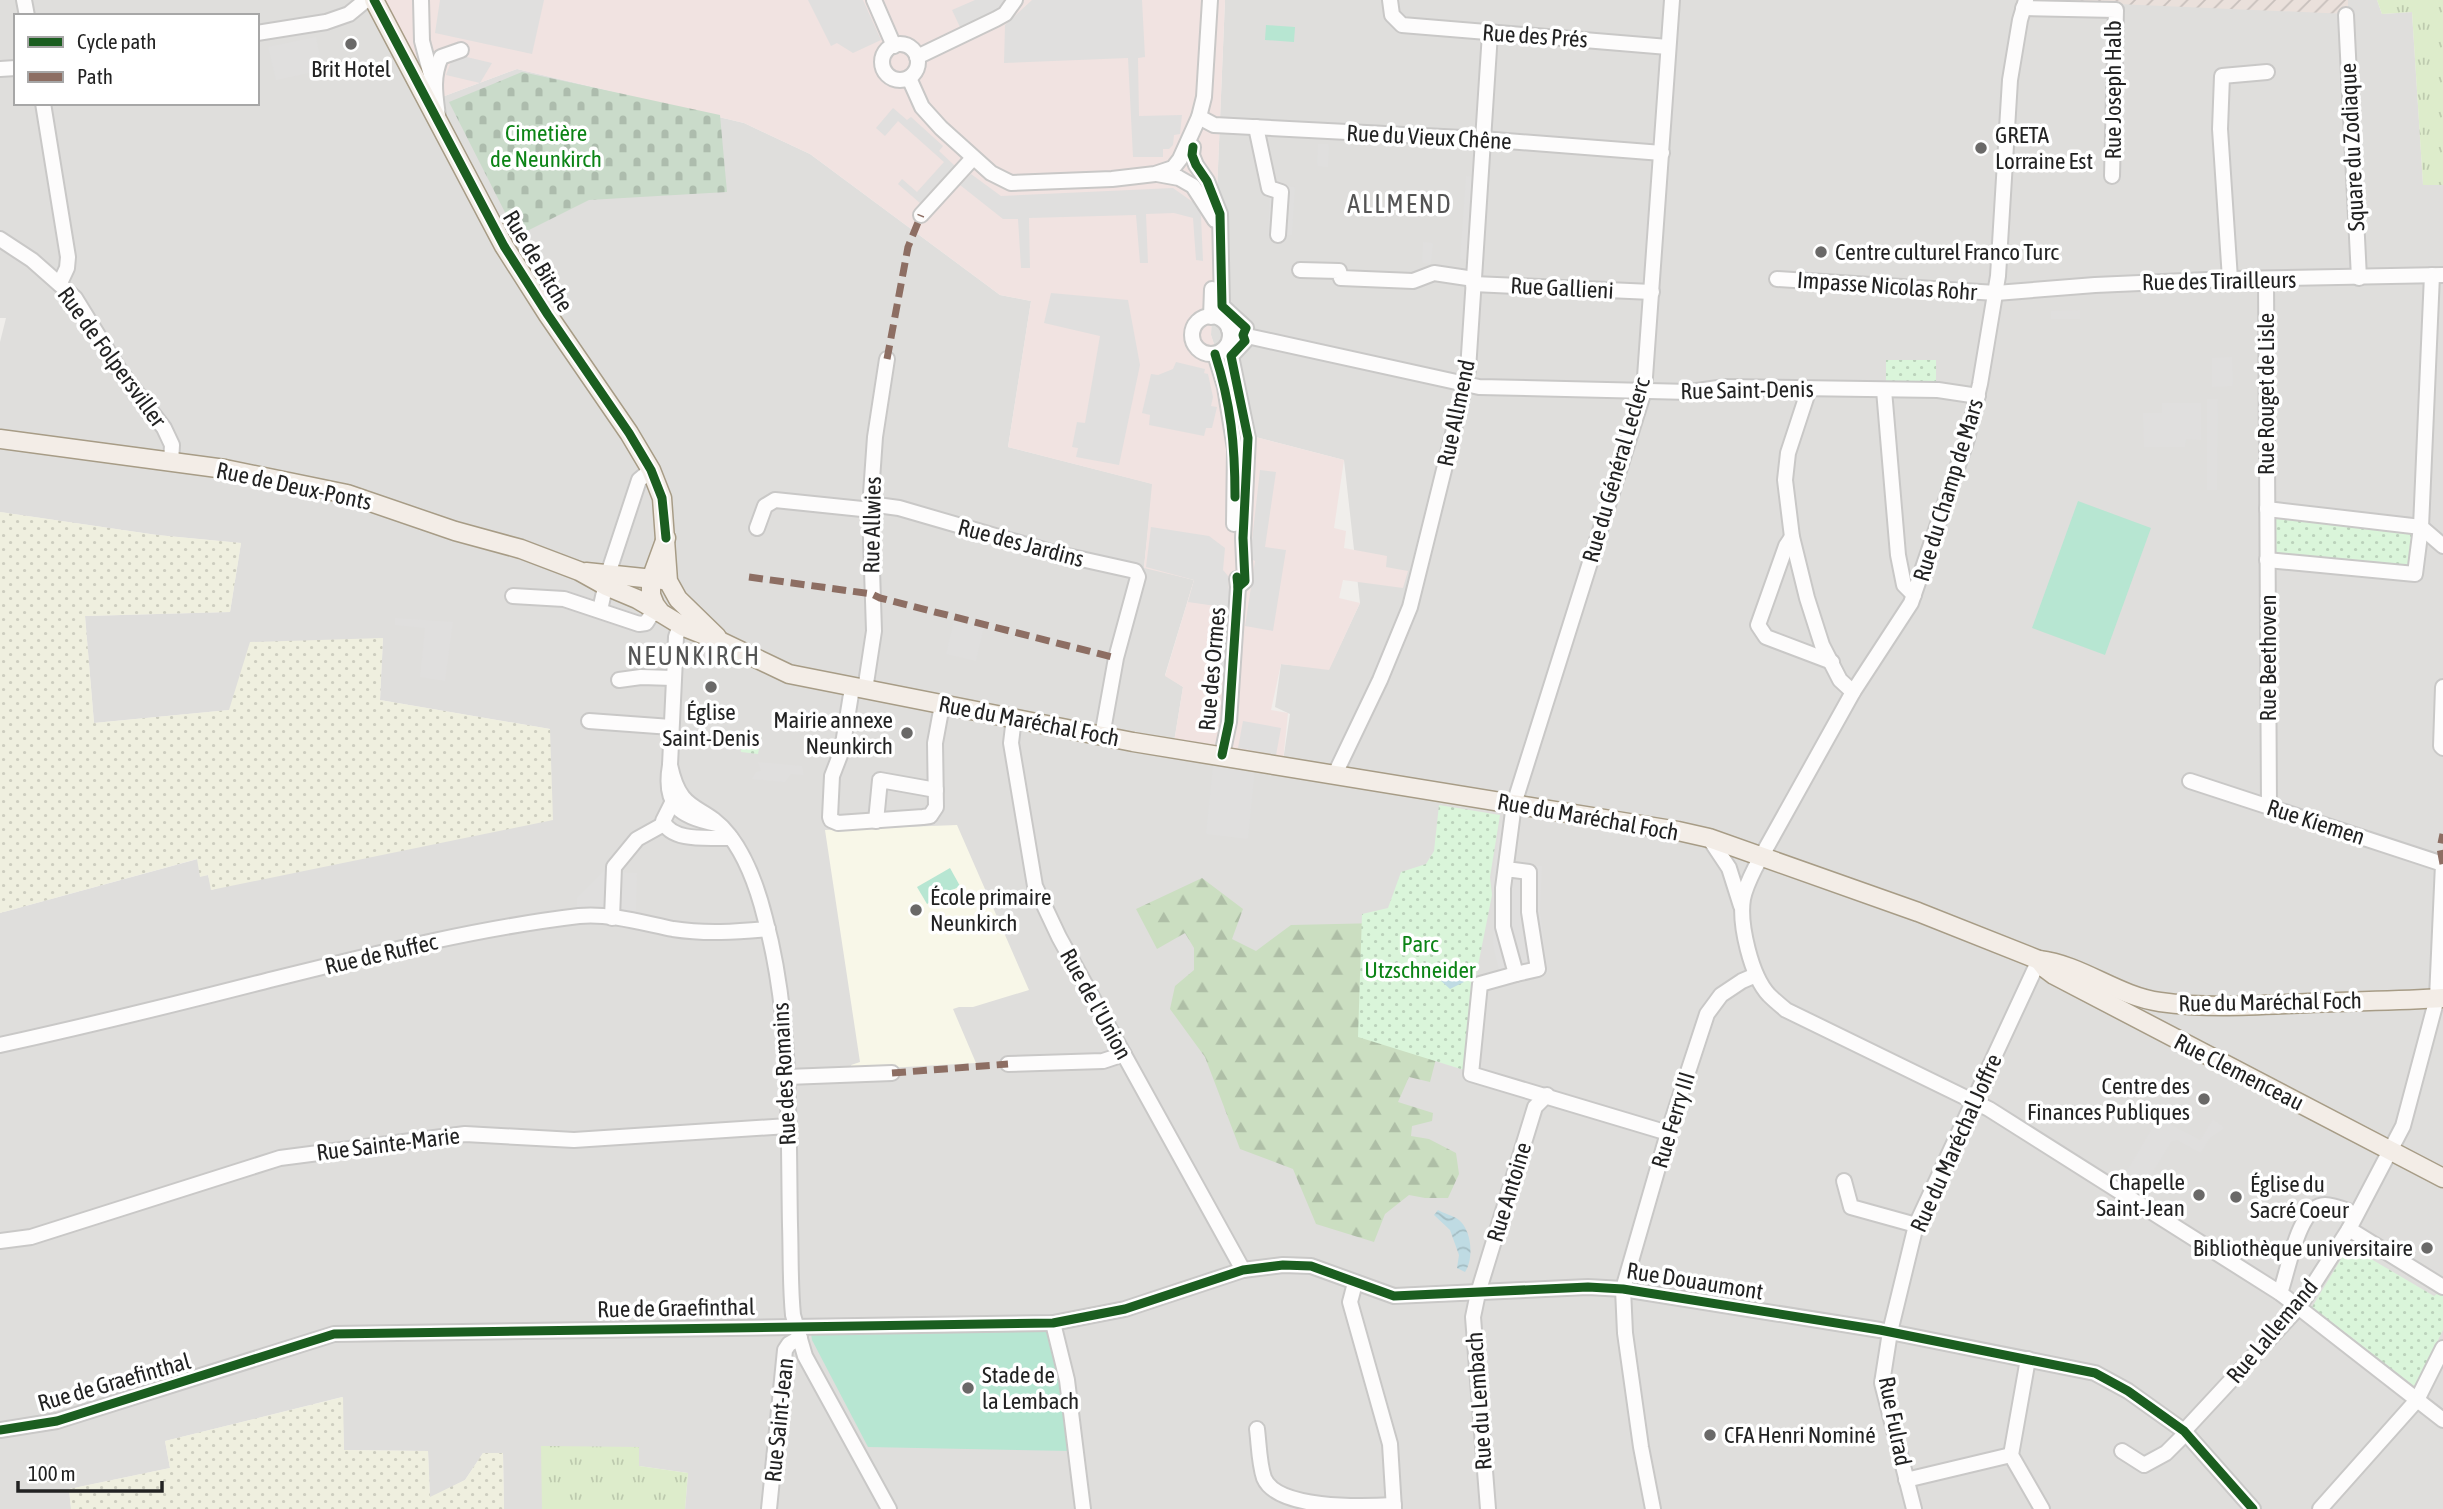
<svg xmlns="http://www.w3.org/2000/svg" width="2443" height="1509" font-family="'Asap Condensed',sans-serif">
<defs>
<pattern id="military-furrows" width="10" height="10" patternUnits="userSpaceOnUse" patternTransform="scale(1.75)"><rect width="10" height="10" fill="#eae0db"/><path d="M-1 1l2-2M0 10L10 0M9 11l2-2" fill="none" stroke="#c8c0bc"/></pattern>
<pattern id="farmland-dots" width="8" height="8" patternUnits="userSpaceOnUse" patternTransform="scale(1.75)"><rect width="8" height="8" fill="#efefdf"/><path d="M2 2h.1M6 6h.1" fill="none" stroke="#cdcdbf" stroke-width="1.8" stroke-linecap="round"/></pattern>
<pattern id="grass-tufts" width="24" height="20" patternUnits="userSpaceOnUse" patternTransform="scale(1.75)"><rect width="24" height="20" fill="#ddeccb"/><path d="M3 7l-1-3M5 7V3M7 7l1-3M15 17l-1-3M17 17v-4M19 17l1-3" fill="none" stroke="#bdcaae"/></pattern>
<pattern id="forest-firs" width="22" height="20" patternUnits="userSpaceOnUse" patternTransform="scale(1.75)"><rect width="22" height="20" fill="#cbdec1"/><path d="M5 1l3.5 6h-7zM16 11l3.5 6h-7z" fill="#aebea6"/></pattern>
<pattern id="cemetery-stones" width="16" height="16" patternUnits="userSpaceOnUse" patternTransform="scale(1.75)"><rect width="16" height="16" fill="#cadbca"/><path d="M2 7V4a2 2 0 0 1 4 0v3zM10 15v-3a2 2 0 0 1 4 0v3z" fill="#adbcad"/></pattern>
<pattern id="park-dots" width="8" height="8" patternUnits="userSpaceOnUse" patternTransform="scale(1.75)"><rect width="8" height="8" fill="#daf5da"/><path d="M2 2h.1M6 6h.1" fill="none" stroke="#bbd2bb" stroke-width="1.8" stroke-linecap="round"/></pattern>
<pattern id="water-waves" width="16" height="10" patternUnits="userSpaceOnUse" patternTransform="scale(1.75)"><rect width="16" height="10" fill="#bfdbe3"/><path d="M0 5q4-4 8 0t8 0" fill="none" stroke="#a4bcc2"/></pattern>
</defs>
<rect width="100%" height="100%" fill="#f0eeeb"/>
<path fill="#dfdedc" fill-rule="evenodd" d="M0,0h371l63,100 83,-31 227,54 66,31 190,141 31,6 -23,146 145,37 -9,83 50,13 -29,95 18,12 -9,55 109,19 7,-47 -15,-7 6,-43 48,5 31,-66 -16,-143 -100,-26 -33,-99 14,-335h1152l5,14 30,-2 11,172 20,1v1324h-1758l3,-36 -49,-7 -97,-20v63h-38l-1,-56h-20l-18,27 -35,18 -2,-47 -84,-1 -2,-53 -177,44 5,27 -101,21 2,20h-71v-596l198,-54 3,17 7,-1 4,15 338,-161 -170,-29 3,-61 -154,71 -135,13 -9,-107 145,-4 11,-69 -84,-8 -157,-23v-170l6,-24h-6zM16,16h241v87h-241z"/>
<path fill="#f1e3e1" d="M371,0h854l-14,335 33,99 100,26 -10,68 12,3 -2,17 43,8 -1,11 22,4 -5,17 -60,-8 -4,18 21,5 -31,67 -48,-6 -10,46 17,3 -5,48 -109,-19 9,-55 -18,-11 29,-96 -50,-12 8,-84 -144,-37 23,-146 -31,-6 -190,-141 -66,-31 -227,-54 -83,31z"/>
<path fill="#f8f7e8" d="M957,825l72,165 -56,17h-14l-6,2 23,54 -124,7 -1,-5 9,-3 -35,-232z"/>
<path fill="url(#military-furrows)" d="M2049,0h299v14l-299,-13z"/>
<g fill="url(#farmland-dots)">
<path d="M0,512l157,23 84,8 -11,69 -145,4 9,107 135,-13 21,-68 133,-4 -3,62 170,29 3,91 -342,70 -3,-15 -8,2 -3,-18 -197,54z"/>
<path d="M343,1397l1,53 84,1 2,46 35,-17 18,-27h20l1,56h-433l-2,-20 101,-21 -5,-27z"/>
</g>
<g fill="url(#grass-tufts)">
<path d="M2377,0h66v185h-20l-11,-173 -30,2z"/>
<path d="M541,1446l98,1v19l49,7 -3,36h-143z"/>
</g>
<path fill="url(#forest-firs)" d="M1202,878l41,31 -11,30 24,12 35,-26 89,-2 57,132 -7,27 -21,-5 -11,25 35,11 -1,8 -20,5 -1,10 18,3 27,14 3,21 -11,24h-23l-16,-3 -24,19 -11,28 -58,-18 -23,-55 -53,-20 -35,-92 -35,-48 5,-23 19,-16v-22l-9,-15 -28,16 -21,-40z"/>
<path fill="url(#cemetery-stones)" d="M522,72l198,43 7,77 -138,8 -72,36 -68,-134z"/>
<g fill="url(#park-dots)">
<rect x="1886" y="360" width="50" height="23"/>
<path d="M2275,512l140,13 -3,45 -138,-13z"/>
<path d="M752,732l10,2 -4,20 -17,-2 -2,-11z"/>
<path d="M1439,805l61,10 -10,62 2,18 -19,96 -9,79 -106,-33 4,-123 26,-6 13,-36 25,-8 8,-13z"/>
<path d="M2349,1246l85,50 7,-5 2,1v38l-28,57 -103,-80z"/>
</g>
<g fill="#b7e6d2">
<path d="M1266,25l29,2 -1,15 -29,-2z"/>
<path d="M2078,501l73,27 -46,127 -73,-27z"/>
<path d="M950,868l10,18 -33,18 -10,-17z"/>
<path d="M1049,1331l23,120 -204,-4 -56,-107 -1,-6z"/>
</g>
<g fill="#e0dfde">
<path d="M440,0h104l-12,54 -97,-21z"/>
<path d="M808,0h55l18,40 -28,13 -16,-10 -6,3z"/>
<path d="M975,0h30l-8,10 -37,17 -8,-17z"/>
<path d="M1032,0h110l3,57 -7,1 1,58 43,-1 -2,19 -6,1 -1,10 -4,4h-6v8h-30l-5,-99 -124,5 1,-38z"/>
<path d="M316,37l7,33 -47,10 -8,-33z"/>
<path d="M454,54l38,9 -12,20 -34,-8z"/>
<path d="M893,108l14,12 4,-3 32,29 -4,5 16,15 -35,37 -22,-19 4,-5 15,13 27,-30 -46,-41 -13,15 -9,-8z"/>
<path d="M1318,144h11l-1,23 -11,-1z"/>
<path d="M1254,148l14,37 27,2 -3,48 -24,-1 2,-42h-9z"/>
<path d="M971,174l30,22 172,-8 24,17 4,11 2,45 -7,-1 -3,-42 -19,-5 -28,1 2,49h-8l-4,-48 -107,3 1,50h-9l-3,-49h-15l-43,-34z"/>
<path d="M1466,176l14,2 -6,83 -14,-2z"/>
<path d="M1423,242l10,1 -2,21 -9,-1z"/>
<path d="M1051,293l77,7 12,65 -21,100 -43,-8 2,-9 -6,-1 5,-25 8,1 15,-87 -56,-13z"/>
<path d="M2080,310v9h-29v-8z"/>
<path d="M2232,357l1,29 -21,1v-29z"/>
<path d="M1176,362l29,7 -1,4 4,1 5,23 -2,9 6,1 -5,21h-6l-2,8 -55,-11 1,-10 -8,-2 9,-39 7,1 15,-6z"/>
<path d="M2207,399h11l-1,91h-10z"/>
<path d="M2162,403h39v37l-15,-1 -1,8h-41l-1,-34h19z"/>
<path d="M1260,470l16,2 -11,75 21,3 -13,81 -28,-5 10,-65 -5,-3z"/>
<path d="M1151,527l58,9 16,12 -2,22 5,6 2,32 -42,-6 6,-22 -48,-13z"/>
<path d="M395,618l58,4 -8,59 -25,-4 5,-49 -30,-3z"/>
<path d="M1220,618h9l-4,56 -8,-2z"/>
<path d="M954,620l30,7 -8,34 -30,-7z"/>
<path d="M1243,721l38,7 -5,27 -38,-7z"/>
<path d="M758,762l44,4 2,9 -13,-1 -6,8 -33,-3 4,-7 5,-1z"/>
<path d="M1213,765l42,4 -7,70 -42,-5z"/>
<path d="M1500,823l20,7 -6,35 28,1 -2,45 8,62 -46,9 -9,-37 2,-49 -4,-12z"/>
<path d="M611,864l8,8 18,1 -1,40 -59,-2v-13z"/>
<path d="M2158,1118l42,22 13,-21 12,9 -15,10 -9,15 -24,-13 -5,1 -30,49 -20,-11z"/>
</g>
<g fill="url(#water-waves)">
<path d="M1453,971l11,11 -14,7 -11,-10z"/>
<path d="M1438,1210c6,4 15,5 21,10 13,11 15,39 6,52l-8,-4 2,-13 -9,-25 -16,-15z"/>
</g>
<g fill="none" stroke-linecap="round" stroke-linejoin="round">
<defs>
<g id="minor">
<path d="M24,0l3,16"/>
<path d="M421,0l1,41 10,38"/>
<path d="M874,0l20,46"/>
<path d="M1390,0l2,15 10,10 266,22"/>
<path d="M2026,0l-6,20 -10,60 -12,196 -18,108 -13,55 -56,164 -58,89 -98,176c-5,10 -10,20 -12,31 -4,25 8,77 26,96 5,5 11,10 17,15l203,99 291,184 163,127"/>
<path d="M2023,8l93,2 -4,166"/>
<path d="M2346,15l13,263"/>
<path d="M257,33l69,-11 23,-8 17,-14"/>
<circle cx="900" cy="62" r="18"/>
<path d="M917,57l79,-38 9,-5 10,-14"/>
<path d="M0,69l16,-1"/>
<path d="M909,78l13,29 19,21 50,45 20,10 101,-4 43,-5 18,-6 7,-9 19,-42 5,-20 6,-97"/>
<path d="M43,103l25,154 -1,11 -7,15"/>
<path d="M438,116c-3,-22 -6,-39 3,-59l20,-7"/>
<path d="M1199,117l15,8 268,14 180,14"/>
<path d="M1256,127l13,61 12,4 -3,43"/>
<path d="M1193,147l-1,8 4,10 11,16 13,33 2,92 24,22 -3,7 2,6 -14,15 17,82 -5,100 2,43 -7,6"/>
<path d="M1157,174l22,4 14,8 22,34"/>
<path d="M921,215l52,-57"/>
<path d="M0,239l32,21 43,38 45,73 44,57 8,17 -1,17"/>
<path d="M1300,270l39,1 2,7 72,3 21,-8 40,6"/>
<path d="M1777,279l219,14 99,-8 135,-6 213,-4"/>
<path d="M2230,279l-10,-150 2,-53 45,-4"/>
<path d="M2266,280l3,527"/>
<path d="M1473,284l179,8"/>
<circle cx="1211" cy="335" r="19"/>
<path d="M1211,317l1,-28"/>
<path d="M1229,329l9,5 241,53 211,5 35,-5 213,3 40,6"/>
<path d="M1215,354l10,33 10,62 -1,75"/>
<path d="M1809,389l-21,64 -3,27 7,57 15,61 15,47 18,35 13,12"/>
<path d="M1884,390l14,165 6,30 10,10"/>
<path d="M2267,509l154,18"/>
<path d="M2421,527l22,19"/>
<path d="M757,528l8,-22 10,-6 87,9 15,-4 22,3 155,45 81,18 3,6 -22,81 -14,78"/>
<path d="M1792,537l-6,9 -28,79 8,12 66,25"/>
<path d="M2267,560l148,14 6,-47 11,-252"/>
<path d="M513,596l51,3 75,25 7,-1 9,-14"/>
<path d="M600,610l8,-36 31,-94 12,-10"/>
<path d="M619,680l22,-3 32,1"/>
<path d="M2443,687l-2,59 2,2"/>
<path d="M852,688l-10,62 -10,26 -2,41 1,3 7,3 85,-6 7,-1 6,-9 -1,-64 7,-38"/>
<path d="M865,690l9,-59 -4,-123 5,-71 12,-78"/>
<path d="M1014,718l-3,25 24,143 24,51 184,333"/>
<path d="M589,721l82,6"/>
<path d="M1222,755l7,-33 9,-135 -1,-8"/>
<path d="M670,765l6,-128 2,-6 6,-4 3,-7"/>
<path d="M1335,774l45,-94 30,-73 55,-222 3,-15 22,-337"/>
<path d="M672,803l-9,18c9,22 48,16 68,17"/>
<path d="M876,821l4,-41 56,10"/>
<path d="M717,824c-38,-7 -54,-19 -47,-59 11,52 32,36 59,70 18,23 29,55 36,83 27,99 23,204 25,307 1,30 0,60 3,90l12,41 84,153"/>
<path d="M1709,838l20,30 12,38"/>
<path d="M1506,869l23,3v40l9,57 -22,5 -13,-47v-39l11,-84 130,-413 28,-391"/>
<path d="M612,918l2,-51 23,-28 27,-15"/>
<path d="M1516,974l-36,10 -9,90 197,59"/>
<path d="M0,1045c86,-19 172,-40 258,-62 105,-26 212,-54 321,-67 31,-3 64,7 94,13 32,5 63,3 95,0"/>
<path d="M1008,1064l95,-3 21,-7"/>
<path d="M787,1077l105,-4"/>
<path d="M1844,1181l7,26 65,18"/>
<path d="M2349,1229l94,58"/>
<path d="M0,1241l31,-4 249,-79 185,-24 109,6 214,-14"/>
<path d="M1355,1283l-5,19 40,142 4,65"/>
<path d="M2280,1293c8,-20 18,-88 45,-88 10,0 22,6 31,9"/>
<path d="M1053,1323l14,57 16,129"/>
<path d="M2028,1359l-17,96 31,54"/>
<path d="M1257,1429c2,16 2,34 7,49 13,31 95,29 130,27"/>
<path d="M0,1430l57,-9 277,-87 719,-11 72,-14 118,-39 40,-5 28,1 83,30 194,-9 35,2 257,41 215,43 33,18 56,40 69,78"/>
<path d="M2184,1431l115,-124 50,-78 54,-103 34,-128 6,-134 -253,-83"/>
<path d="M2122,1451l22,14 22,-12 20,-20"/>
<path d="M1906,1480l105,-25"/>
<path d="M769,1509l16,-159 4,-6 11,-6"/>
<path d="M1488,1509l-15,-192 5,-24 57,-186 12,-12"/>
<path d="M1653,1509l-12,-62 -16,-114 -2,-44 45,-156 39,-119 14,-19 21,-14 14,-6"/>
<path d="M1914,1509l-32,-126 8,-51 26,-107 123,-265"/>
<path d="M2320,1509l97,-109 26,-52"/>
</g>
<g id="major">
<path d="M374,0l130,246 44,69 81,118 22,37 11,28 6,83 10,18 39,38"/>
<path d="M0,439l225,30 122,25 108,37 66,18 58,22 27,15 31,13 22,13"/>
<path d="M666,538l-15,41v16l4,10 6,8 23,14 38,15 67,32 344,68 545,89 31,7 209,74 121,48c43,5 78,36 121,42 49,7 99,3 149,1 45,-2 90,-2 134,-5"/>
<path d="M586,572l77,8"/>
<path d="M2039,960l7,9 8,6 389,203"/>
</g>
</defs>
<use href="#minor" stroke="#c9c8c7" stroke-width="18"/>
<use href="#major" stroke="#a79c86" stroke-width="21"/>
<use href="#minor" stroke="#fdfcfc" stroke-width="14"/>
<use href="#major" stroke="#f3ede7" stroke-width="18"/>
<g stroke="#8d6e63" stroke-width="7" stroke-dasharray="14 7" stroke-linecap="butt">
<path d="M887,359l21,-112 13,-32"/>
<path d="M749,577l123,17 8,4 236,60"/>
<path d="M2443,864l-3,-16 3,-14"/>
<path d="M892,1073l116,-9"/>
</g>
<defs>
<g id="cycleway">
<path d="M374,0l130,246 44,69 81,118 22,37 11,28 4,40"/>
<path d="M1193,147l-1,8 4,10 11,16 13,33 2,92 24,22 -3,7 2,6 -14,15 17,82 -5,100 2,43 -7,6"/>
<path d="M1215,354c16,50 20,91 20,143"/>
<path d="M1222,755l7,-33 9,-135 -1,-10"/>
<path d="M0,1430l57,-9 277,-87 719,-11 72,-14 118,-39 40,-5 28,1 83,30 194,-9 35,2 257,41 215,43 33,18 56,40 69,78"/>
</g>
</defs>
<use href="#cycleway" stroke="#fff" stroke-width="13"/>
<use href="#cycleway" stroke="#1b5e20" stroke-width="9"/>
</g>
<g fill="#6a6968" stroke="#fff" stroke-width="2.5">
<circle cx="351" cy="44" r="7"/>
<circle cx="1981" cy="148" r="7"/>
<circle cx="1821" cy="252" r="7"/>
<circle cx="711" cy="687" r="7"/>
<circle cx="907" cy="733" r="7"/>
<circle cx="916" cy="910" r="7"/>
<circle cx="2204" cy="1099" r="7"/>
<circle cx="2199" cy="1195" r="7"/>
<circle cx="2236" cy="1197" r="7"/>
<circle cx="2427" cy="1248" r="7"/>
<circle cx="968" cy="1388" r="7"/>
<circle cx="1710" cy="1435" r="7"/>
</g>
<g text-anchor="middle" stroke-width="7" stroke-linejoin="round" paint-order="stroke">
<g font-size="23" fill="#222" stroke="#fff">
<text transform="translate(1535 36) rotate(4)" y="8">Rue des Prés</text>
<text transform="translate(2113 90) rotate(-90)" y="8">Rue Joseph Halb</text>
<text transform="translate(1429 137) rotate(3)" y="8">Rue du Vieux Chêne</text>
<text transform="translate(2352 147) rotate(-93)" y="8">Square du Zodiaque</text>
<text transform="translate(538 261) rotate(59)" y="8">Rue de Bitche</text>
<text transform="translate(2219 281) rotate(-1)" y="8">Rue des Tirailleurs</text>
<text transform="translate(1887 286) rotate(4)" y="8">Impasse Nicolas Rohr</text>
<text transform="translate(1562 288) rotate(3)" y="8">Rue Gallieni</text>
<text transform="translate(112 357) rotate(54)" y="8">Rue de Folpersviller</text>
<text transform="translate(1747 390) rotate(-1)" y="8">Rue Saint-Denis</text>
<text transform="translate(2266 394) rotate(-90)" y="8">Rue Rouget de Lisle</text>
<text transform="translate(1456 413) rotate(-78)" y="8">Rue Allmend</text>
<text transform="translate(1616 470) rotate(-74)" y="8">Rue du Général Leclerc</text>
<text transform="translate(294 486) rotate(12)" y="8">Rue de Deux-Ponts</text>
<text transform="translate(1948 490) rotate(-73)" y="8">Rue du Champ de Mars</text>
<text transform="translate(872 525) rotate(-89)" y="8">Rue Allwies</text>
<text transform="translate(1021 543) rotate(15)" y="8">Rue des Jardins</text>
<text transform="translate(2268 658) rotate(-90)" y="8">Rue Beethoven</text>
<text transform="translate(1212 669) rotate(-85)" y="8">Rue des Ormes</text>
<text transform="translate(1029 721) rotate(11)" y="8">Rue du Maréchal Foch</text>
<text transform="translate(1588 817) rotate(10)" y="8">Rue du Maréchal Foch</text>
<text transform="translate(2316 822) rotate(18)" y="8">Rue Kiemen</text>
<text transform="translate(381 954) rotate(-13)" y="8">Rue de Ruffec</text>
<text transform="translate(2270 1002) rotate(-1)" y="8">Rue du Maréchal Foch</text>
<text transform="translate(1096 1004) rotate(61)" y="8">Rue de l'Union</text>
<text transform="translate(2239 1072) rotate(27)" y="8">Rue Clemenceau</text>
<text transform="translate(784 1074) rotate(-93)" y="8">Rue des Romains</text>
<text transform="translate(1673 1120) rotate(-73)" y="8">Rue Ferry III</text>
<text transform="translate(1956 1143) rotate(-66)" y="8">Rue du Maréchal Joffre</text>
<text transform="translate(388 1144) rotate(-7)" y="8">Rue Sainte-Marie</text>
<text transform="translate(1509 1192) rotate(-73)" y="8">Rue Antoine</text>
<text transform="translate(1695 1281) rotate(9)" y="8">Rue Douaumont</text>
<text transform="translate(676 1308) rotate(-1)" y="8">Rue de Graefinthal</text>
<text transform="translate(2272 1331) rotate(-50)" y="8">Rue Lallemand</text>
<text transform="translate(114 1382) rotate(-16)" y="8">Rue de Graefinthal</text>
<text transform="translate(1479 1401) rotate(-94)" y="8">Rue du Lembach</text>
<text transform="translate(779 1420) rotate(-84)" y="8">Rue Saint-Jean</text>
<text transform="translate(1895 1421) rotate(79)" y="8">Rue Fulrad</text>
</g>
<g font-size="23" fill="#222" stroke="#fff" text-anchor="start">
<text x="351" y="77" text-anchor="middle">Brit Hotel</text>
<text x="1995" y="143">GRETA<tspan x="1995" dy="26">Lorraine Est</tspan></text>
<text x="1835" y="260">Centre culturel Franco Turc</text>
<text x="711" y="720" text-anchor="middle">Église<tspan x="711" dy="26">Saint-Denis</tspan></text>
<text x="893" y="728" text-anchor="end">Mairie annexe<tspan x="893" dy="26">Neunkirch</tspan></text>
<text x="930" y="905">École primaire<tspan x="930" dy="26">Neunkirch</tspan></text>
<text x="2190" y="1094" text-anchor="end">Centre des<tspan x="2190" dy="26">Finances Publiques</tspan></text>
<text x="2185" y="1190" text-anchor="end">Chapelle<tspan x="2185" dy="26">Saint-Jean</tspan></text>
<text x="2250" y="1192">Église du<tspan x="2250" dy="26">Sacré Coeur</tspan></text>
<text x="2413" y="1256" text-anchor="end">Bibliothèque universitaire</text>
<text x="982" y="1383">Stade de<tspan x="982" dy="26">la Lembach</tspan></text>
<text x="1724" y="1443">CFA Henri Nominé</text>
</g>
<g font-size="23" fill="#0c8416" stroke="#fff">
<text x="546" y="141">Cimetière<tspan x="546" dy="26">de Neunkirch</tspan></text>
<text x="1420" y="952">Parc<tspan x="1420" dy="26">Utzschneider</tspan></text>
</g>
<g font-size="26" letter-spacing="2" fill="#555" stroke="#fff">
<text x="1400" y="213">ALLMEND</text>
<text x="694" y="665">NEUNKIRCH</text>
</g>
</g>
<rect x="14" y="14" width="245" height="91" fill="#ffffff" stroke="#a7a7a7" stroke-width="2"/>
<rect x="28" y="37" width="35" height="10" fill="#1b5e20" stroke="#a7a7a7" stroke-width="2"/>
<text x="77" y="49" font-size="21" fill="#222222">Cycle path</text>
<rect x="28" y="72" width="35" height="10" fill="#8d6e63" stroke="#a7a7a7" stroke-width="2"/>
<text x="77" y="84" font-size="21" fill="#222222">Path</text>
<path d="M18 1481v10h144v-10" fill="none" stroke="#222222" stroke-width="3.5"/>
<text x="28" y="1481" font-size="21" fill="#222222" stroke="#ffffff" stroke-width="5" paint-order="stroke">100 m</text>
</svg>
